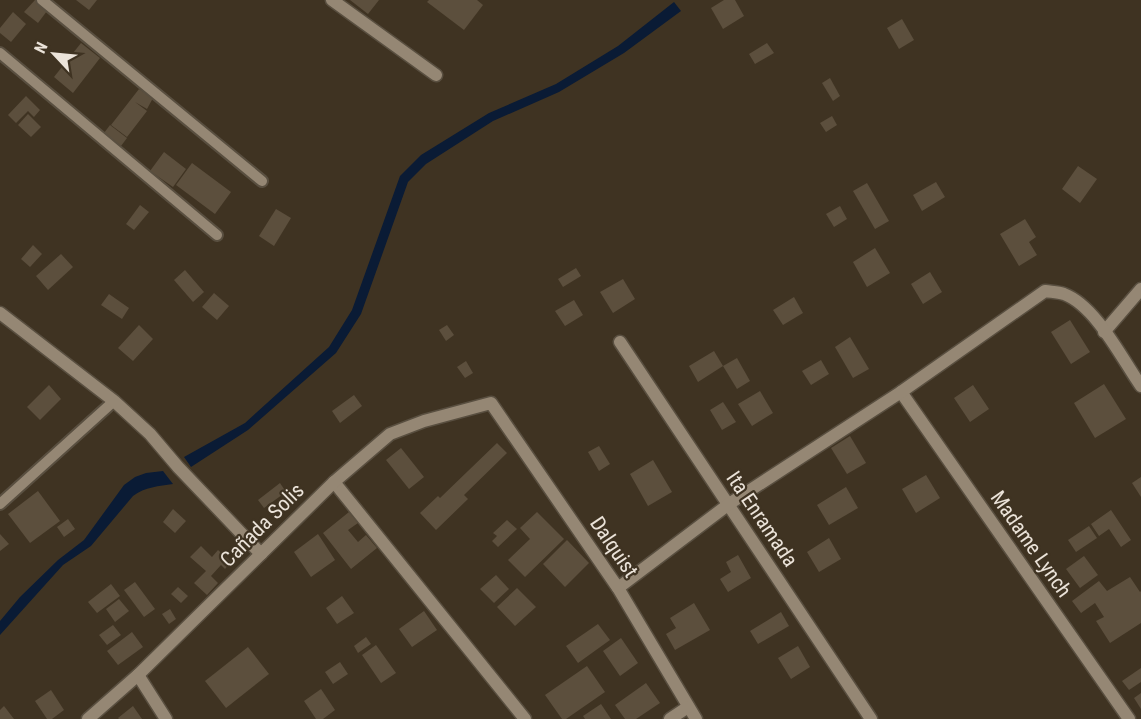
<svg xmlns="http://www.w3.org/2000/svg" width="1141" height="719" font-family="'Roboto Condensed',sans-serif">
<rect width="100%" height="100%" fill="#3f3322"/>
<g fill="#0a1b35">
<path d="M674,2l7,9 -57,42 -65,39 -66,29 -67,43 -18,18 -47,132 -25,39 -88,77 -57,37 -7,-10 61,-34 84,-76 23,-37 48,-134 21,-21 68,-42 67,-29 62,-38z"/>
<path d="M163,471l10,13c-14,2 -28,3 -40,12l-42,50 -28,19 -63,70v-14l20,-24 38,-37 26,-20 40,-55 11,-8 11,-4z"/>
</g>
<g fill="#5c4f3d">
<path d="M35,0l12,11 -9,12 -14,-11z"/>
<path d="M76,0h21l-8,10z"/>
<path d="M350,0h29l-11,14z"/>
<path d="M429,0h48l6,5 -19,25 -37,-28z"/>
<path d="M724,0h11l9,16 -21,13 -12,-21z"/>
<path d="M13,12l13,12 -15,18 -11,-9v-5z"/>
<path d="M902,19l12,21 -15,9 -12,-21z"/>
<path d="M81,43l19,15 -27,35 -19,-16z"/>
<path d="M767,43l7,10 -19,11 -6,-10z"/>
<path d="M830,78l10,18 -7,5 -11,-18z"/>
<path d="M139,89l14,9 -6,11 -12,-7 12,9 -20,26 -16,-12z"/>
<path d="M26,96l14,14 -6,7 -6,-6 -12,12 -8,-8z"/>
<path d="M28,114l13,13 -10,10 -13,-12z"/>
<path d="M832,116l5,9 -11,7 -6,-9z"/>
<path d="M110,125l17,13 -6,8 -17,-13z"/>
<path d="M164,152l22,17 -13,18 -23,-16z"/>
<path d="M192,163l39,29 -16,22 -39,-29z"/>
<path d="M1078,166l19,13 -17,24 -18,-14z"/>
<path d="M936,182l9,15 -23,14 -9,-16z"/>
<path d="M867,183l22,38 -14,8 -22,-38z"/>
<path d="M140,205l9,7 -15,18 -8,-6z"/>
<path d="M840,206l7,13 -13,8 -8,-13z"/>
<path d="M276,209l15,9 -17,28 -15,-10z"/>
<path d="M1025,219l11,18 -7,5 8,13 -18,11 -19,-32z"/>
<path d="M33,245l9,9 -12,13 -9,-8z"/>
<path d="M875,248l15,25 -23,14 -14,-25z"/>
<path d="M61,254l12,13 -25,23 -12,-14z"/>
<path d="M576,268l5,8 -18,11 -5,-8z"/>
<path d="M185,270l19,22 -11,10 -19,-22z"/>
<path d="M930,272l12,20 -19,12 -12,-20z"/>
<path d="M623,279l12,20 -22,14 -13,-21z"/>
<path d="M214,293l15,13 -12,14 -15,-13z"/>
<path d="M109,294l20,14 -7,11 -21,-14z"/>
<path d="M794,297l9,16 -20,12 -10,-15z"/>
<path d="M574,300l9,15 -18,11 -10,-15z"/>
<path d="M1070,320l20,32 -19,12 -20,-32z"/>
<path d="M139,325l14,14 -20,22 -15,-13z"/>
<path d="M447,325l7,10 -8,6 -7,-11z"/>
<path d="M850,337l19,32 -16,9 -18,-31z"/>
<path d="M714,351l9,15 -25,16 -9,-16z"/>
<path d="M737,358l13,23 -13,8 -14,-23z"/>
<path d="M821,360l8,14 -18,11 -9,-14z"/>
<path d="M466,361l7,12 -8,5 -8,-11z"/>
<path d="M1104,384l22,35 -31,19 -21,-35z"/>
<path d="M49,385l12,14 -21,21 -13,-13z"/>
<path d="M973,385l16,24 -19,13 -16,-24z"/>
<path d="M760,391l13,22 -21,13 -14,-22z"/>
<path d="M354,395l8,11 -22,17 -8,-12z"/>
<path d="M723,402l13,20 -14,8 -12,-20z"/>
<path d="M850,436l16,27 -19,11 -16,-26z"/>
<path d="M497,443l10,10 -43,42 4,4 -32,31 -16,-17 18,-17 2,2z"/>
<path d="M599,446l11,18 -11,7 -11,-19z"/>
<path d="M401,448l23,29 -15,12 -23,-29z"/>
<path d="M653,460l19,32 -24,14 -18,-32z"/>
<path d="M926,475l14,23 -24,15 -14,-24z"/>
<path d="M1141,477v20l-9,-14z"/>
<path d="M280,483l6,9 -22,16 -6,-8z"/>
<path d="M846,487l12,21 -29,17 -12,-20z"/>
<path d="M38,491l22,30 -30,22 -22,-29z"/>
<path d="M173,509l13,12 -11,12 -12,-11z"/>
<path d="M1111,510l20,30 -10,7 -12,-18 -10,7 -8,-12z"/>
<path d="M349,512l9,11 -10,7 10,12 8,-7 11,13 -26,21 -28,-36z"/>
<path d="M537,512l27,27 -39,38 -17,-17 22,-21 -10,-11z"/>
<path d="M68,519l7,10 -11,8 -7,-10z"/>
<path d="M507,520l10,9 -19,18 -6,-6 5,-5 -4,-3z"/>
<path d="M1089,526l8,12 -21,14 -8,-12z"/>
<path d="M0,534l9,10 -9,7z"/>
<path d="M318,534l17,26 -24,17 -17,-25z"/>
<path d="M829,538l12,21 -22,13 -12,-20z"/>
<path d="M567,540l22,23 -24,24 -22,-23z"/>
<path d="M201,546l11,11 6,-7 13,12 -6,7 -4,-4 -10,11 7,7 -11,12 -13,-12 12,-12 -16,-14z"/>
<path d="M738,555l13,23 -23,14 -8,-13 11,-7 -5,-10z"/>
<path d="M1084,556l14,19 -18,13 -14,-19z"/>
<path d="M496,575l13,14 -15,14 -14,-14z"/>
<path d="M1130,577l10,15 1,-1v32l-31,20 -14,-22 8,-4 -9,-14 -14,10 -9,-12 27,-20 8,10z"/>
<path d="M135,582l20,27 -11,8 -20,-27z"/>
<path d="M111,584l9,12 -23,17 -9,-11z"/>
<path d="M178,587l10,9 -7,7 -10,-9z"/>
<path d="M517,588l19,19 -21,19 -18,-19z"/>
<path d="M342,596l12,17 -17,11 -11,-16z"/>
<path d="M119,599l10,12 -14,11 -9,-13z"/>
<path d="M694,603l16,27 -35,20 -9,-16 10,-6 -6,-10z"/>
<path d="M170,609l6,10 -7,5 -7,-10z"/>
<path d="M424,611l13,19 -25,17 -13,-18z"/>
<path d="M781,612l8,14 -31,18 -8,-13z"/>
<path d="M598,624l12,16 -32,23 -12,-17z"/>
<path d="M113,625l8,10 -14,10 -8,-10z"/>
<path d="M132,632l11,15 -25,18 -11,-14z"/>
<path d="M366,637l5,7 -13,9 -4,-7z"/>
<path d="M621,638l17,25 -18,13 -17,-25z"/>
<path d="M376,645l20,28 -15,10 -19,-28z"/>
<path d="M798,646l12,21 -19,12 -13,-21z"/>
<path d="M248,647l21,27 -43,34 -21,-27z"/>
<path d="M340,662l8,12 -15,10 -8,-12z"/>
<path d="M587,666l18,26 -39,27h-4l-17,-24z"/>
<path d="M1141,668v14l-12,8 -7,-9z"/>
<path d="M646,683l14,20 -24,16h-11l-10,-14z"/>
<path d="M321,689l14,21 -12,9h-7l-12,-18z"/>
<path d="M51,690l13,20 -12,9h-5l-12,-18z"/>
<path d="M1141,693v16l-7,-11z"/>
<path d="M601,704l10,15h-26l-2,-3z"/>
<path d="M4,706l10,13h-14v-9z"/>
<path d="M133,706l9,13h-23l-1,-1z"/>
</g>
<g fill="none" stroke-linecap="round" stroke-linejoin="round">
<defs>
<g id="lane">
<path d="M42,0l220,181"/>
<path d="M0,53l217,182"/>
<path d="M0,504l114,-103"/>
</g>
<g id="street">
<path d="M332,0l104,75"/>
<path d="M0,313l114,88 36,33 28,33 83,87"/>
<path d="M1104,332l37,-43"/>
<path d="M620,342l251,377"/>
<path d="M901,392l228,327"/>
<path d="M334,482l191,237"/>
<path d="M618,588l111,-84 172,-112 144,-101c6,1 13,1 19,3 32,12 58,65 77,92"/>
<path d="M138,675l28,44"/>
<path d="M88,719l50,-44 196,-193 56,-48 34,-13 67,-18 127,185 78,131"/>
<path d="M670,719l18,-12"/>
</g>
</defs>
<use href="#lane" stroke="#594f40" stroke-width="14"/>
<use href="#street" stroke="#594f40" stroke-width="15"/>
<use href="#lane" stroke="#958774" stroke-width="10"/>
<use href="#street" stroke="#958774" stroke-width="12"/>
</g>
<g text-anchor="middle" stroke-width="4.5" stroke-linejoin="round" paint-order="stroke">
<g font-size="21" fill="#ebe3d9" stroke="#3f3322">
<text transform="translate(762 519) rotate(56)" y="7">Ita Enramada</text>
<text transform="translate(262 525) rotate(-45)" y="7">Cañada Solis</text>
<text transform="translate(1031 544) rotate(55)" y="7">Madame Lynch</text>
<text transform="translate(614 547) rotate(56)" y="7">Dalquist</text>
</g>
</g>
<g transform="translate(54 54) rotate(296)" stroke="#3f3322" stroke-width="4.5" paint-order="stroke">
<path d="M0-4.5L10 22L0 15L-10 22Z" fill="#ebe3d9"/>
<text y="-9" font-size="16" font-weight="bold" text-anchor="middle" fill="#ebe3d9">N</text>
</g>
</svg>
